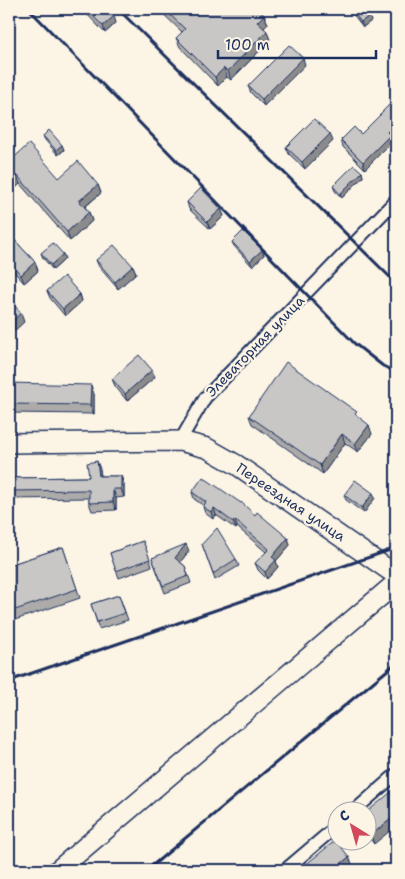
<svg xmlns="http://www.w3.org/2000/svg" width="405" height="879" font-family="'Shantell Sans',sans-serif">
<rect width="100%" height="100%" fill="#fcf5e5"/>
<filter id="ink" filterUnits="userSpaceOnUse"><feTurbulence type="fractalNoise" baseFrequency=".02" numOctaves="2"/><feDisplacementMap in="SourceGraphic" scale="10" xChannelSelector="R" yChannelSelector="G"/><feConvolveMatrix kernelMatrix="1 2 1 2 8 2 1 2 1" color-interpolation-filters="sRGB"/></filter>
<g filter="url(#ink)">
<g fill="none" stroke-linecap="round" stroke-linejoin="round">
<defs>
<g id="minor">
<path d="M180,441l25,-43 191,-198"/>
<path d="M353,812l43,-38"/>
<path d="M285,870l53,-45"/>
</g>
<g id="primary">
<path d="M9,443l171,-2 27,7 30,17 159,110"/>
<path d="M58,870l338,-287"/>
</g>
</defs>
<use href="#minor" stroke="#1b2f5e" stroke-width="15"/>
<use href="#primary" stroke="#1b2f5e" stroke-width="22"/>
<use href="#minor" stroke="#fcf5e5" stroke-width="11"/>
<use href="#primary" stroke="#fcf5e5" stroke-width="19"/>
<g stroke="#1b2f5e" stroke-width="3">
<path d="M29,9l326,335 28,22 13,6"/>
<path d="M118,9l278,274"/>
<path d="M9,681l387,-133"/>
<path d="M147,870l249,-207"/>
</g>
</g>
<g fill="#acabaa" stroke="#1b2f5e">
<path d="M82,9h25l9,14 -11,10z"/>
<path d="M158,9h100l6,6 4,9 -4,4 6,12 -39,40 -4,-3 -9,9 -38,-39 -4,-9 6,-6z"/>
<path d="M349,9h15l5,7 2,5 -8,6z"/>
<path d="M305,65l-41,41 -13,-13 -3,-7z"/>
<path d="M396,103v29l-5,6 1,4 -27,27 -22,-22 -2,-7 20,-6 22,-21v-2z"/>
<path d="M43,136l19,9 2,5 -6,5 -13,-15z"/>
<path d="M333,141l-28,28 -16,-15 -3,-7z"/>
<path d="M9,162l50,16 39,7 3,8 -16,14 4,5 3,9 -22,20 -50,-57 -11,10z"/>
<path d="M362,172l1,5 -21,21 -7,-7 -2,-5z"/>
<path d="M187,202l34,7 3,7 -14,13 -21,-20z"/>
<path d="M9,234l26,28 3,9 -14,12 -15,-17z"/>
<path d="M232,242l30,8 2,5 -12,11 -18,-20z"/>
<path d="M41,253l22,1 2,5 -12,11 -10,-12z"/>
<path d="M96,260l37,6 3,7 -18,16 -19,-22z"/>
<path d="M47,291l33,3 2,7 -17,15 -15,-18z"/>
<path d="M155,377l-28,24 -12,-15 -3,-7z"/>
<path d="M9,383l85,11v20l-85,-1z"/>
<path d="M249,416l110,1 13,17 -14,18 -13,-9 -22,31 -71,-50z"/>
<path d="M100,469l1,7h20l3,8v13l-8,1v12l-24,1 -3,-8v-5l-80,1v-21l80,-1z"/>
<path d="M192,492l63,23 33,23 2,7 -14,16 2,6 -11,12 -9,-9 -3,-7 11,-11 -29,-25 -1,2 -20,-14 -3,4 -8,-6 -2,-6 1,-1 -10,-7z"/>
<path d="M344,495l31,3 -11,15 -18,-13z"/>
<path d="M143,541l9,25 -33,12 -9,-25z"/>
<path d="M202,544l34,15 3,7 -24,14z"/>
<path d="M63,547l17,51 -71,24v-57z"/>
<path d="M189,551l-9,11 5,4 6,17 -26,10 -13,-35z"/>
<path d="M119,595l9,25 -29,9 -8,-25z"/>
<path d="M367,812l7,32 -6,-8z"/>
</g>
<g fill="#8c8b8b" stroke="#1b2f5e">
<path d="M16,9h1v1l-8,8v-3z"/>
<path d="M264,15l4,9 -7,7 -4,-9z"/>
<path d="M114,16l2,7 -11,10 -2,-7z"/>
<path d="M369,16l2,5 -8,6 -2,-5z"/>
<path d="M267,31l3,9 -39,40 -3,-9z"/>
<path d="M303,58l2,7 -41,41 -2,-7z"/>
<path d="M224,68l3,9 -9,9 -3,-9z"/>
<path d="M396,123v9l-5,6 1,4 -27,27 -2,-7 24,-30z"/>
<path d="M330,134l3,7 -28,28 -3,-7z"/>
<path d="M62,145l2,5 -6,5 -2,-5z"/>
<path d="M362,172l1,5 -21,21 -2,-4z"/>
<path d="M17,175l3,9 -11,10v-11z"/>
<path d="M98,185l3,8 -19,16 -3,-8z"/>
<path d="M221,209l3,7 -14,13 -3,-7z"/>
<path d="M89,212l3,9 -22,20 -3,-9z"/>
<path d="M262,250l2,5 -12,11 -2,-5z"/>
<path d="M63,254l2,5 -12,11 -2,-5z"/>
<path d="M35,262l3,9 -14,12 -3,-8z"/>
<path d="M133,266l3,7 -18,16 -3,-7z"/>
<path d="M80,294l2,7 -17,15 -2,-7z"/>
<path d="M21,313l3,9 -15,14v-12z"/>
<path d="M152,370l3,7 -28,24 -2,-7z"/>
<path d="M91,385l3,9v20l-4,-9z"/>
<path d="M369,425l3,9 -14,18 -3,-8z"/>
<path d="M342,434l3,9 -22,31 -3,-9z"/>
<path d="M97,461l3,8 2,16 -3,-9z"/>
<path d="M121,476l3,8v13l-3,-8z"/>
<path d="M113,489l3,9v12l-3,-8z"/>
<path d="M373,493l2,5 -11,15 -2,-5z"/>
<path d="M214,508l2,7 -3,4 -2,-7z"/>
<path d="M235,520l2,7 -1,2 -3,-7z"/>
<path d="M288,538l2,7 -14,16 2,6 -11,12 -2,-7 7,-15z"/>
<path d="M186,544l3,7 -11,14 -3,-7z"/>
<path d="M396,815v11l-22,18 -3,-9z"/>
<path d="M349,857l4,9 -6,4h-14z"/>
</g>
<g fill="#c8c7c6" stroke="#1b2f5e">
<path d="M9,9h7l-7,6z"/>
<path d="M86,9h21l7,7 -11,10z"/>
<path d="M164,9h94l6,6 -7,7 10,9 -39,40 -4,-3 -9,9 -39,-39 9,-9z"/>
<path d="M351,9h13l5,7 -8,6z"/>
<path d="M289,45l14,13 -41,41 -14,-13z"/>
<path d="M394,100l2,3v20l-9,9 3,3 -27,27 -22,-22 13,-13 7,7 22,-22v-1z"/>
<path d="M314,119l16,15 -28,28 -16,-15z"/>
<path d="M49,130l13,15 -6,5 -13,-14z"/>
<path d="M29,144l30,34 19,-17 20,24 -19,16 10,11 -22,20 -50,-57 -8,8v-21z"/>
<path d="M354,165l8,7 -22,22 -7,-8z"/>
<path d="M201,188l20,21 -14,13 -20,-20z"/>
<path d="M243,231l19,19 -12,11 -18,-19z"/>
<path d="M9,234l26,28 -14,13 -12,-14z"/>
<path d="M53,243l10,11 -12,11 -10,-12z"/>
<path d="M114,245l19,21 -18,16 -19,-22z"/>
<path d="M64,276l16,18 -17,15 -16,-18z"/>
<path d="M9,299l12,14 -12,11z"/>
<path d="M139,355l13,15 -27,24 -13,-15z"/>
<path d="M286,362l71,50 -2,2 14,11 -14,19 -13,-10 -22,31 -71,-49z"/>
<path d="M9,383l82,2 -1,20 -81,-1z"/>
<path d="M97,461l2,15h22v13h-8v13l-24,1v-13l-80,1v-13l80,-1 -2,-14z"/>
<path d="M203,477l38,26v-1l14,13 2,-3 31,26 -16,19 4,3 -11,12 -10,-9 14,-14 -34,-29 -2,2 -19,-14 -3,4 -8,-5 3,-5 -14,-10z"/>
<path d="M355,480l18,13 -11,15 -18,-13z"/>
<path d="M217,528l19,31 -23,15 -11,-30z"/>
<path d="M143,541l7,18 -34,12 -6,-18z"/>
<path d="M186,544l-11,14 10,8 3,10 -25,10 -11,-28z"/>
<path d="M63,547l14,42 -68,23v-47z"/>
<path d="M119,595l6,18 -28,9 -6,-18z"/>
<path d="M396,788v27l-25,20 -3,-4 -1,-19z"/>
<path d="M336,840l13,17 -16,13h-34z"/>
</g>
</g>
<g text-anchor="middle" stroke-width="4.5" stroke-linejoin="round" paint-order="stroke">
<g font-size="14" fill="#1b2f5e" stroke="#fcf5e5">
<text transform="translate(255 346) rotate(-46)" y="5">Элеваторная улица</text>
<text transform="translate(291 502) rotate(34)" y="5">Переездная улица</text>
</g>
</g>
<rect width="405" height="879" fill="none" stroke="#fcf5e5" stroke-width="30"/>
<rect x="15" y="15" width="375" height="849" fill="none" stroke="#1b2f5e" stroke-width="2" filter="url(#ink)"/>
<g transform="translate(352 826) rotate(323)"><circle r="24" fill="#fcf5e5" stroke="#a2a6af"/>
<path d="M0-4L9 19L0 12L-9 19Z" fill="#d1495b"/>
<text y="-8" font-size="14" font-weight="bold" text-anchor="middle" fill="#1b2f5e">С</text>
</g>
<path d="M218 50v8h158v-8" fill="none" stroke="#1b2f5e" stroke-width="2.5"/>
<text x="225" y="50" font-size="15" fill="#1b2f5e" stroke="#fcf5e5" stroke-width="4" paint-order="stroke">100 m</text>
</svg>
